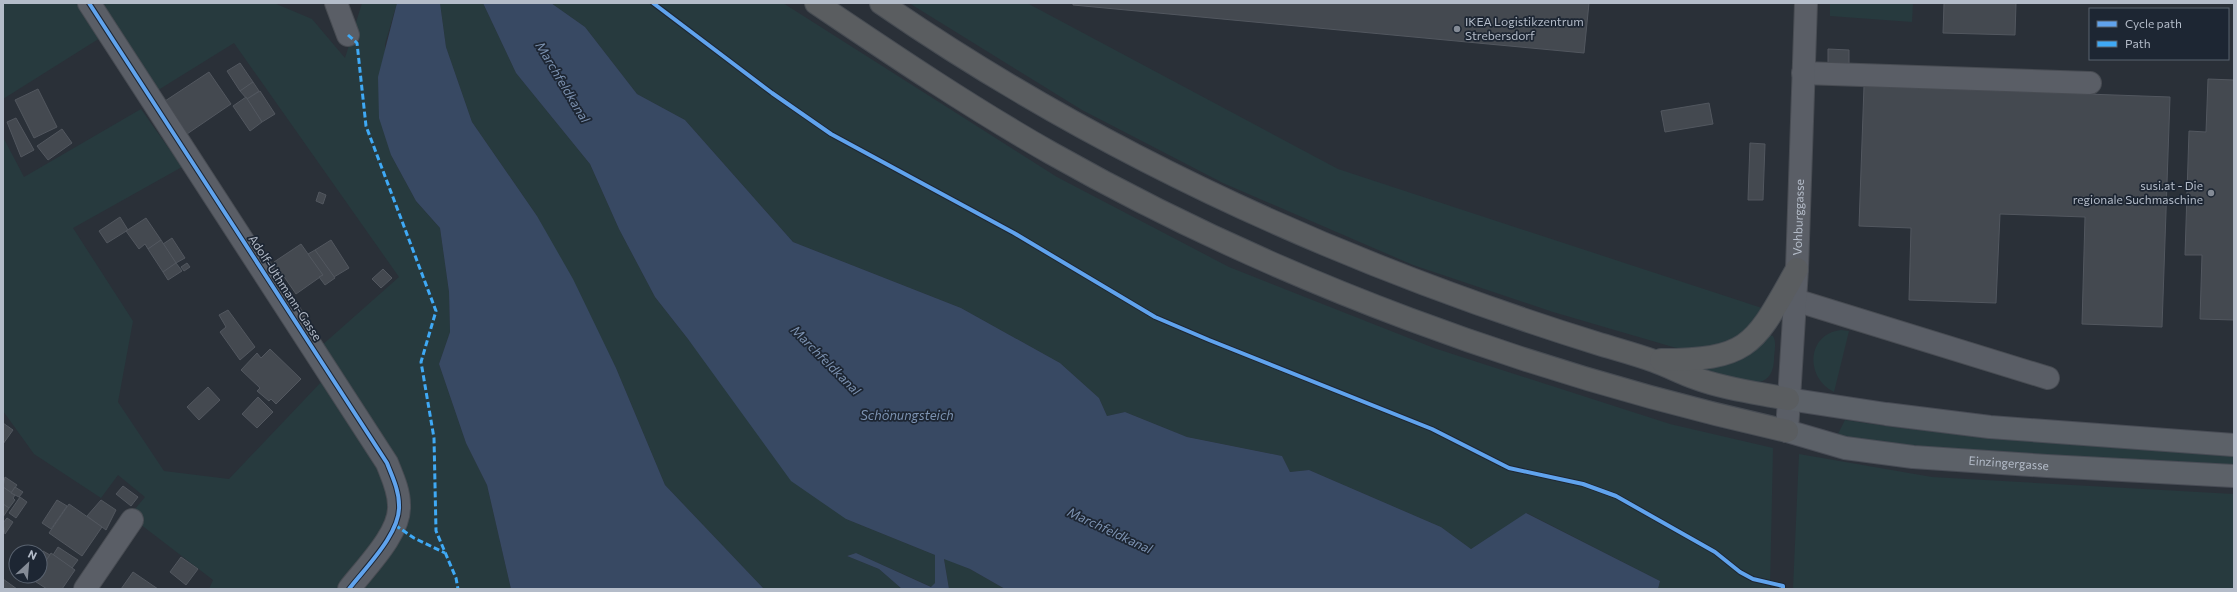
<svg xmlns="http://www.w3.org/2000/svg" width="2237" height="592" font-family="Commissioner,sans-serif">
<rect width="100%" height="100%" fill="#2a3038"/>
<g fill="#273a3e">
<path d="M3,3h74l23,35 -97,61z"/>
<path d="M96,3h178l38,16 33,39 17,-55h35l-12,41 6,111 25,46 24,27 9,64 1,40 -11,32 27,79 21,42 24,104h-302l4,-9 -73,-56 -9,-10 14,-17 -27,-22 -17,23 -67,-44 -31,-43v-274l21,40 117,-68 41,58 -109,61 60,93 -15,81 46,69 65,8 94,-99 -3,-33 79,-70 -165,-234 -79,49z"/>
<path d="M440,3h43l33,70 74,91 29,65 36,68 33,42 158,180 89,36v28l-3,4 -76,-34 -9,3 32,13 23,20h-138l-99,-104 -49,-117 -79,-152 -65,-94 -26,-75z"/>
<path d="M551,3h232l274,174 172,90 205,81 236,76 103,24 -3,141h-112l2,-8 -133,-68 -56,36 -30,-22 -132,-57 -19,2 -8,-16 -95,-19 -62,-25 -18,4 -8,-18 -39,-35 -99,-55 -168,-66 -108,-122 -48,-26 -52,-67z"/>
<path d="M909,3h118l311,166 427,140 -10,18 -29,22 -36,3 -137,-40 -140,-47 -190,-82 -141,-73z"/>
<path d="M1830,3h83l-1,19 -82,-6z"/>
<path d="M1841,330l8,1 -15,61c-29,-14 -28,-58 7,-62z"/>
<path d="M1769,335l4,1c4,6 1,17 1,24 -2,40 -47,17 -70,10z"/>
<path d="M1845,420c129,20 259,26 389,33v17l-274,-16 -124,-16z"/>
<path d="M1799,454l133,23 302,17v95h-441z"/>
<path d="M944,558l26,11 35,20h-56z"/>
</g>
<g fill="#384963">
<path d="M397,3h43l6,44 26,75 65,94 36,63 43,89 49,117 99,104h-253l-24,-104 -21,-42 -27,-79 11,-32 -1,-40 -9,-64 -24,-27 -25,-46 -12,-37 -1,-41z"/>
<path d="M483,3h68l34,24 52,67 48,26 108,122 168,66 99,55 39,35 8,18 18,-4 62,25 95,19 8,16 19,-2 132,57 30,22 55,-36 134,68 -2,8h-653l-35,-20 -26,-10 5,30h-47l-23,-20 -32,-13 9,-3 75,34 4,-4v-28l-89,-36 -55,-38 -103,-142 -33,-42 -36,-68 -29,-65 -74,-91z"/>
</g>
<g fill="#444950" stroke="#52575f">
<path d="M1073,3h516l-5,50 -511,-48z"/>
<path d="M1944,3h72l-1,32 -72,-2z"/>
<path d="M1828,49l21,1v16h-21z"/>
<path d="M240,63l13,19 -13,9 -13,-20z"/>
<path d="M209,72l22,32 -44,30 -22,-33z"/>
<path d="M2208,79l26,1v240l-34,-1 2,-64h-17l4,-124 17,1z"/>
<path d="M253,82l6,9 -12,8 -7,-8z"/>
<path d="M1864,86l306,11 -8,230 -80,-3 3,-107 -85,-3 -4,89 -87,-3 2,-72 -52,-2z"/>
<path d="M38,89l19,38 -23,11 -19,-38z"/>
<path d="M260,91l15,23 -13,8 -15,-23z"/>
<path d="M246,97l16,25 -12,9 -17,-25z"/>
<path d="M1709,103l4,21 -48,8 -4,-21z"/>
<path d="M16,118l18,32 -13,7 -14,-35z"/>
<path d="M62,129l10,14 -24,17 -11,-14z"/>
<path d="M1750,143l15,1 -2,56h-15z"/>
<path d="M319,192l7,3 -3,9 -7,-3z"/>
<path d="M120,217l8,13 -21,13 -8,-12z"/>
<path d="M146,218l15,22 -13,9 -3,-5 -6,5 -13,-18z"/>
<path d="M172,238l13,20 -9,5 -13,-19z"/>
<path d="M161,240l15,23 -13,9 -15,-23z"/>
<path d="M331,240l18,28 -15,9 -19,-27z"/>
<path d="M301,244l22,31 -27,19 -22,-32z"/>
<path d="M315,250l20,28 -10,7 -6,-8 4,-2 -15,-21z"/>
<path d="M176,263l6,8 -14,9 -5,-8z"/>
<path d="M187,263l3,4 -6,4 -3,-4z"/>
<path d="M383,269l9,9 -11,10 -9,-9z"/>
<path d="M228,310l27,37 -15,13 -20,-28 6,-5 -7,-12z"/>
<path d="M270,349l31,30 -25,25 -5,-5 -2,2 -12,-10 3,-3 -19,-18 16,-17 4,5z"/>
<path d="M208,387l12,13 -21,20 -12,-13z"/>
<path d="M258,397l15,15 -16,16 -15,-14z"/>
<path d="M3,423l10,7 -10,14z"/>
<path d="M5,477l12,8 -6,8 -8,-6z"/>
<path d="M123,486l15,11 -7,9 -15,-12z"/>
<path d="M3,487l12,8 -2,3 2,2 -6,8 -6,-4z"/>
<path d="M15,487l8,5 -4,5 -8,-4z"/>
<path d="M20,497l7,5 -11,16 -7,-5z"/>
<path d="M57,500l10,6 -16,23 -9,-6z"/>
<path d="M101,500l15,10 -10,20 -19,-14z"/>
<path d="M3,504l6,4 -6,9z"/>
<path d="M69,504l33,23 -20,29 -33,-23z"/>
<path d="M7,518l6,4 -8,12 -2,-11z"/>
<path d="M58,547l20,13 -6,8 -19,-13z"/>
<path d="M43,551l7,4 -10,15v-15z"/>
<path d="M51,553l24,17 -13,19h-15l-14,-9 3,-4h4v-6z"/>
<path d="M181,557l17,12 -12,16 -16,-13z"/>
<path d="M133,572l25,17h-37z"/>
<path d="M3,579l14,10h-14z"/>
</g>
<g fill="none" stroke-linecap="round" stroke-linejoin="round">
<defs>
<g id="minor">
<path d="M89,3l298,460c5,13 12,27 12,42 2,28 -34,63 -50,84"/>
<path d="M336,3l12,32"/>
<path d="M1803,73l287,10"/>
<path d="M1795,300l253,78"/>
<path id="s1" d="M1787,431l10,-162 9,-266"/>
<path d="M85,589l47,-69"/>
</g>
<g id="major">
<path d="M1788,399l98,15 104,13 244,18"/>
<path id="s2" d="M1787,431l58,17 68,9 134,9 187,10"/>
</g>
<g id="highway">
<path d="M816,3c77,52 154,104 235,150 228,129 481,221 736,278"/>
<path d="M881,3c219,151 462,261 715,340 19,6 39,11 58,18 14,5 27,12 41,17 29,11 63,15 93,21"/>
<path d="M1661,360c91,0 94,-17 136,-91"/>
</g>
</defs>
<use href="#minor" stroke="#484c53" stroke-width="24"/>
<use href="#major" stroke="#484c55" stroke-width="24"/>
<use href="#highway" stroke="#474c53" stroke-width="24"/>
<use href="#minor" stroke="#5a5e66" stroke-width="22"/>
<use href="#major" stroke="#5c6168" stroke-width="22"/>
<use href="#highway" stroke="#5a5d60" stroke-width="22"/>
<g stroke="#3fa9f5" stroke-width="3" stroke-dasharray="6 3" stroke-linecap="butt">
<path d="M348,35l9,8 9,83 70,185 -15,51 13,76 2,93 20,47 2,11"/>
<path d="M395,525l19,13 31,15"/>
</g>
<defs>
<g id="cycleway">
<path d="M89,3l298,460c5,13 12,27 12,42 2,28 -34,63 -50,84"/>
<path d="M653,3l119,90 59,41 183,99 141,84 54,23 223,89 77,39 74,16 33,12 99,56 25,20 13,7 30,7v3"/>
</g>
</defs>
<use href="#cycleway" stroke="#1d2633" stroke-width="6"/>
<use href="#cycleway" stroke="#60a3ed" stroke-width="4"/>
</g>
<g fill="#848b96" stroke="#1d2633" stroke-width="1.5">
<circle cx="1457" cy="29" r="4"/>
<circle cx="2211" cy="193" r="4"/>
</g>
<g text-anchor="middle" stroke-width="3.5" stroke-linejoin="round" paint-order="stroke">
<g font-size="12" fill="#b4bcc9" stroke="#1d2633" text-anchor="start">
<text x="1465" y="26">IKEA Logistikzentrum<tspan x="1465" dy="14">Strebersdorf</tspan></text>
<text x="2203" y="190" text-anchor="end">susi.at - Die<tspan x="2203" dy="14">regionale Suchmaschine</tspan></text>
</g>
<g font-size="12" fill="#b4bcc9" stroke="#1d2633">
<text dy="4" stroke="none"><textPath href="#s1" startOffset="214">Vohburggasse</textPath></text>
<text transform="translate(285 288) rotate(57)" y="4">Adolf-Uthmann-Gasse</text>
<text dy="4" stroke="none"><textPath href="#s2" startOffset="225">Einzingergasse</textPath></text>
</g>
<g font-size="13" font-style="italic" fill="#7c92b1" stroke="#1d2633">
<text transform="translate(563 82) rotate(59)" y="5">Marchfeldkanal</text>
<text transform="translate(826 360) rotate(45)" y="5">Marchfeldkanal</text>
<text x="907" y="420">Schönungsteich</text>
<text transform="translate(1110 530) rotate(25)" y="5">Marchfeldkanal</text>
</g>
</g>
<rect width="2237" height="592" fill="none" stroke="#b4bcc9" stroke-width="8"/>
<rect x="2089" y="8" width="140" height="52" fill="#1d2633" stroke="#59626f"/>
<rect x="2097" y="21" width="20" height="6" fill="#60a3ed" stroke="#59626f"/>
<text x="2125" y="28" font-size="12" fill="#b4bcc9">Cycle path</text>
<rect x="2097" y="41" width="20" height="6" fill="#3fa9f5" stroke="#59626f"/>
<text x="2125" y="48" font-size="12" fill="#b4bcc9">Path</text>
<g transform="translate(28 564) rotate(26)"><circle r="19" fill="#1d2633" stroke="#59626f"/>
<path d="M0-3L7 15L0 10L-7 15Z" fill="#848b96"/>
<text y="-6" font-size="11" font-weight="bold" text-anchor="middle" fill="#b4bcc9">N</text>
</g>
</svg>
